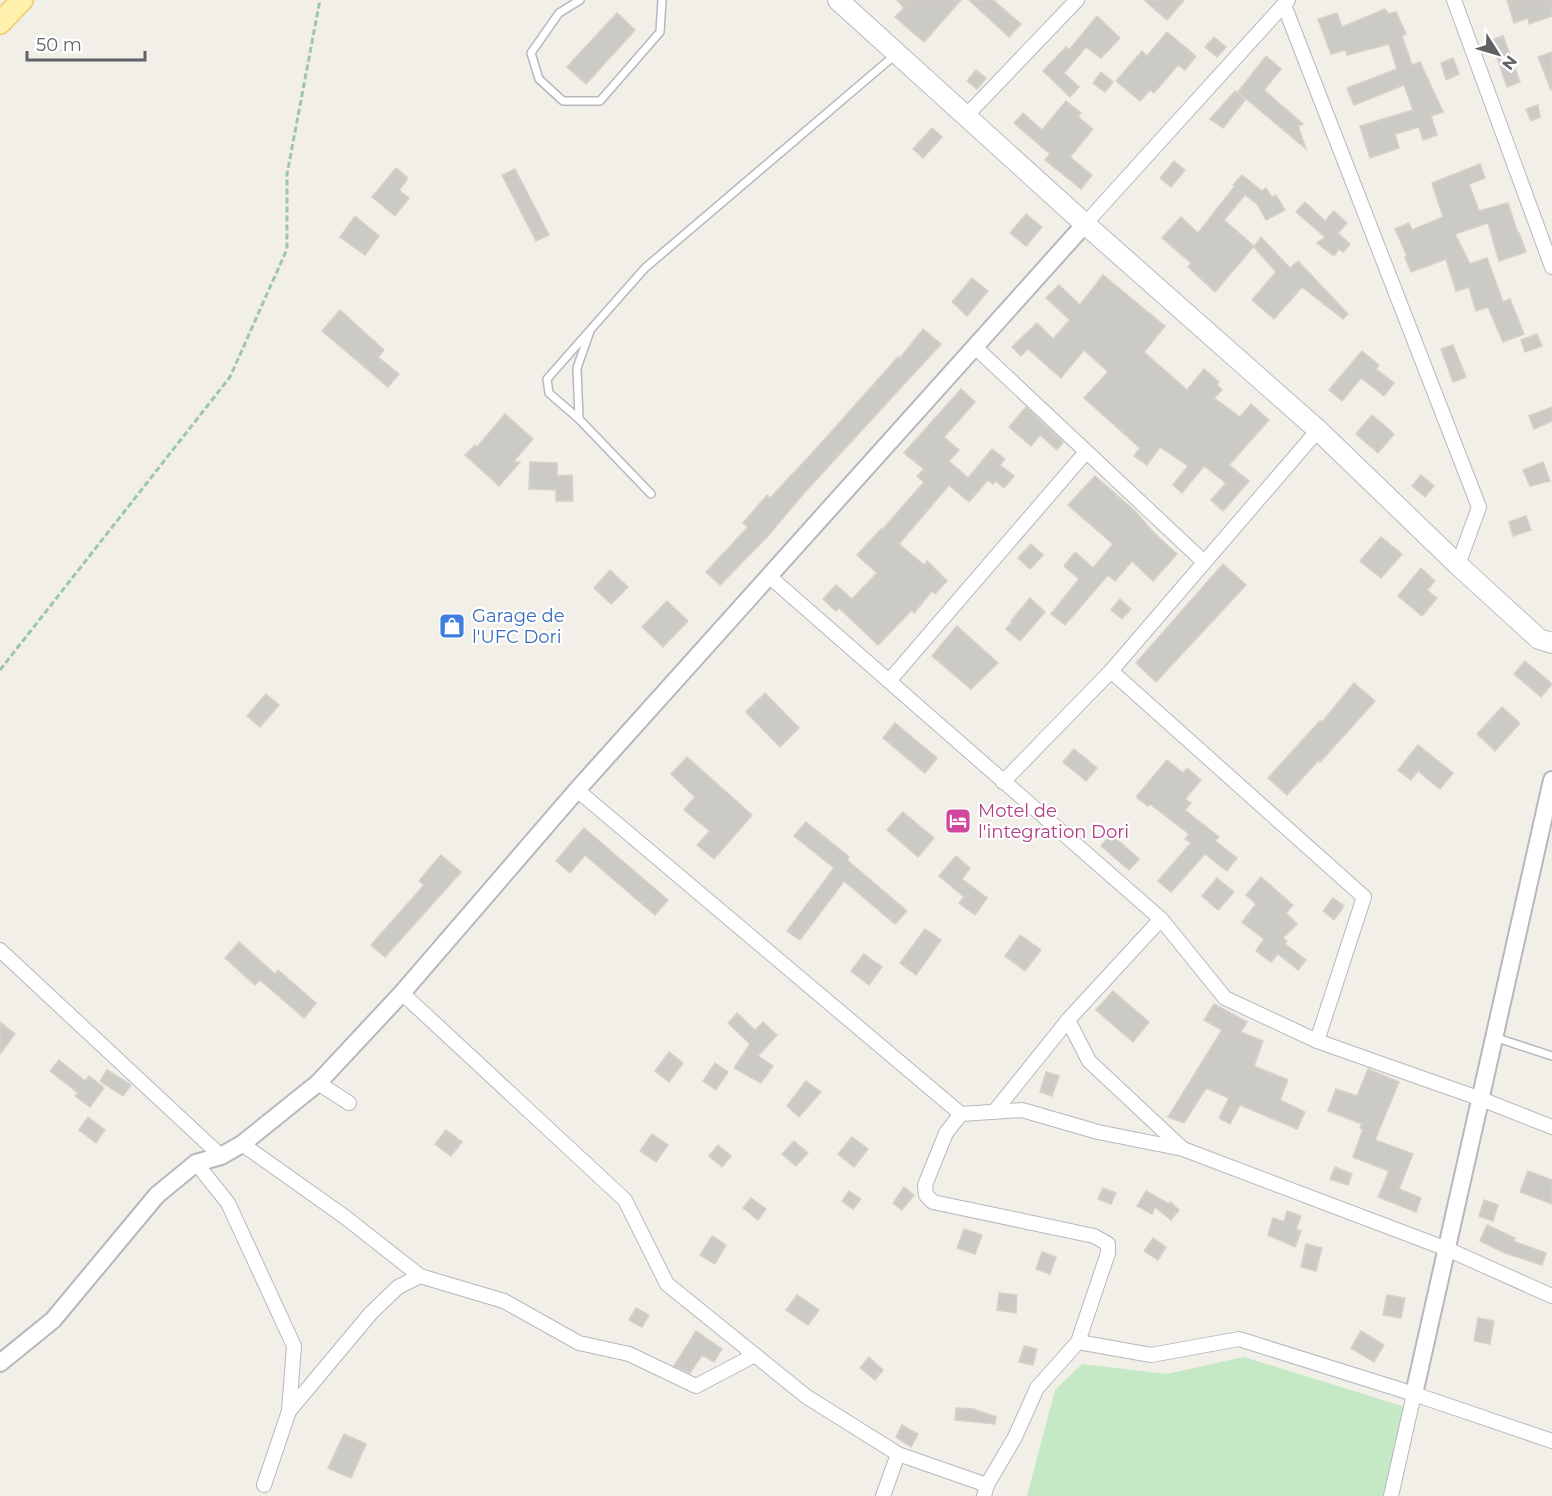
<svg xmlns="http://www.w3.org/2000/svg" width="1552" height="1496" font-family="Montserrat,sans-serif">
<rect width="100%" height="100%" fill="#f1efe8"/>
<path fill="#c5e8c5" d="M1244,1357l161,50 -22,89h-356l28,-106 27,-26 85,10z"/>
<g fill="#cccac5" stroke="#d6d1c6" stroke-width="1.5">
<path d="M897,0h64l-37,42 -29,-25 9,-9z"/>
<path d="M969,0h24l28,24 -12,13z"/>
<path d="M1144,0h40l-17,20z"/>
<path d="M1507,0h45v16l-23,8 -1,-6 -14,5z"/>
<path d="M1385,9l3,5 8,-2 10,22 -4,2 10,29 8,-3 23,50 -12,4 6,19 -14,5 -4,-13 -24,7 4,14 -29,10 -10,-32 53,-16 -9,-25 -50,20 -7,-17 50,-19 -8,-25 -42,11 -1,-5 -15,4 -13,-35 19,-6 5,14z"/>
<path d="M617,13l18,17 -49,54 -19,-17z"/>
<path d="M1097,16l23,22 -19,20 -15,-11 -22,26 15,14 -9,10 -27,-26 23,-24 3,3z"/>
<path d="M1167,32l29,24 -11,14 -7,-5 -24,28 -4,-3 -10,11 -24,-20 26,-30 5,5z"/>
<path d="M1503,36l17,46 -13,5 -16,-47z"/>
<path d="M1214,37l12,10 -9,10 -12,-10z"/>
<path d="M1552,52v38h-1l-13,-33z"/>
<path d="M1266,56l15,13 -17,21 39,34 -5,2 8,23 -68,-57z"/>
<path d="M1453,58l6,16 -13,6 -5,-17z"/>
<path d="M976,70l10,8 -9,11 -10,-8z"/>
<path d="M1101,72l12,10 -8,10 -12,-9z"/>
<path d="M1235,91l10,9 -22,28 -13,-9z"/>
<path d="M1066,101l15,12 -3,4 15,12 -23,28 22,18 -11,14 -36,-29 5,-6 -36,-31 9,-10 19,17z"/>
<path d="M1538,105l2,12 -9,4 -5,-12z"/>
<path d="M932,128l10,9 -19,21 -10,-9z"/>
<path d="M1174,161l11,9 -14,17 -11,-9z"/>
<path d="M1480,164l5,14 -16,6 10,27 29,-8 10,31 1,-1 7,19 -27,9 -11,-38 -33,11 15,30 17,-6 16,44 7,-3 14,35 -21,8 -15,-35 -12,4 -7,-24 -13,4 -10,-32 -35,13 -6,-15 2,-1 -12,-27 14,-6 3,7 31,-13 -11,-34z"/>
<path d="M396,168l12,10 -9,12 10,8 -14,18 -23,-19z"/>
<path d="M515,169l34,66 -13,6 -34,-66z"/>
<path d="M1242,175l20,16 4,-3 6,9 4,-2 9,15 -19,10 -9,-16 -12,-9 -21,25 30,26 -39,46 -27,-25 3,-4 -29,-25 19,-21 17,16 37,-47 -2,-1z"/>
<path d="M1305,202l20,19 9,-10 13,12 -9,10 12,11 -7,8 -4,-3 -5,7 -17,-13 8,-6 -29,-25z"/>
<path d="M1026,214l16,13 -16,19 -16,-13z"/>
<path d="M355,216l24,20 -14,19 -25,-18z"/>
<path d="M1261,237l29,31 8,-7 50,53 -5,5 -41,-32 -28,32 -22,-19 24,-28 -22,-25z"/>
<path d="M1103,275l62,51 -21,26 43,38 17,-21 15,13 -2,3 5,5 -8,8 26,19 11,-13 18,16 -40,45 20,16 -26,30 -12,-11 15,-17 -22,-17 -22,27 -9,-8 15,-19 -28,-19 -13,18 -13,-9 6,-8 -56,-50 24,-26 -24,-22 -23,28 -33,-29 -7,7 -9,-9 25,-24 16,16 17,-19 -24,-22 13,-13 21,20z"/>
<path d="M972,278l16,13 -21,25 -15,-14z"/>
<path d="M340,310l44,40 -6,7 21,17 -11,13 -66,-56z"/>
<path d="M923,329l18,15 -136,148 -38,45 -47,48 -14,-13 42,-45 -5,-4 24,-28 3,3 45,-48 83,-93 2,1z"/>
<path d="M1537,334l5,12 -17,6 -4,-12z"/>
<path d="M1453,345l13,32 -13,5 -12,-33z"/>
<path d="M1362,351l17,14 -3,4 18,14 -10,13 -23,-18 -19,23 -13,-11z"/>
<path d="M961,389l14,13 -31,35 15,13 -10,11 19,17 24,-29 13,10 -5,6 14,11 -10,12 -8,-7 -3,3 -5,-4 -19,22 -20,-17 -50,59 25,21 3,-4 20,20 -12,13 -3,-3 -18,22 -2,-3 -34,35 -39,-37 -3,3 -13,-12 13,-14 16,14 25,-26 -20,-18 25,-27 1,1 41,-47 -7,-6 7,-7 -20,-16z"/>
<path d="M1026,407l37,35 -6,8 -17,-15 -9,11 -22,-19z"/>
<path d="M1552,407v14l-18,8 -5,-13z"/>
<path d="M505,414l28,25 -20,23h7l-21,24 -34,-31 10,-10 2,2z"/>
<path d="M1372,415l22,19 -16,19 -22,-19z"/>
<path d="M530,462l27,1v13l15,-1 1,26h-17v-11l-27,-1z"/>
<path d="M1543,462l7,19 -20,5 -7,-16z"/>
<path d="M1421,475l13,11 -9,11 -13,-11z"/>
<path d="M1095,476l40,35 19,22 23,21 -24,27 -21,-20 -17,20 -7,-6 -43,50 -14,-11 28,-35 -15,-13 11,-14 18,16 20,-24 -45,-39z"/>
<path d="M1526,516l5,14 -18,6 -4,-14z"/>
<path d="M1381,537l21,17 -21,24 -21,-17z"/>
<path d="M1031,544l12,11 -13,14 -12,-11z"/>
<path d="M1223,564l23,21 -90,97 -20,-19z"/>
<path d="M1421,568l14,13 -8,9 10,8 -15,18 -24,-20z"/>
<path d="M610,570l18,17 -17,17 -17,-16z"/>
<path d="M1030,598l15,14 -25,29 -14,-12 6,-7 -1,-1z"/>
<path d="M1120,599l11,10 -9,10 -11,-9z"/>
<path d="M667,601l21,20 -25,26 -21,-20z"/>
<path d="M957,626l41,37 -27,26 -39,-33z"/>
<path d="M1525,661l27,23 -11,13 -27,-23z"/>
<path d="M1354,683l21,18 -55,61 -2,-1 -31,34 -19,-17 52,-57 2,1z"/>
<path d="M765,693l34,35 -19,19 -34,-35z"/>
<path d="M266,694l13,11 -19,22 -13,-11z"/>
<path d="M1502,707l18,16 -25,28 -18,-17z"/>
<path d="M895,723l42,35 -12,15 -42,-35z"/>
<path d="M1418,745l35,28 -13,16 -22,-18 -7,9 -13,-10z"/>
<path d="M1074,749l23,19 -11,13 -23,-19z"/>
<path d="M687,757l65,58 -38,44 -17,-14 13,-14 -26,-21 11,-13 -24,-23z"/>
<path d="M1167,760l16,13 4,-5 14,12 -16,19 6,4 -6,7 34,27 -4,4 22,17 -10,13 -22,-17 -34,38 -13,-11 33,-38 -6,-4 4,-5 -39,-30 -2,2 -12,-9z"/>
<path d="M903,812l31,26 -16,19 -31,-27z"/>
<path d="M806,822l43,35 -2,3 60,51 -12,13 -51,-43 -44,59 -13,-9 47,-63 -40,-32z"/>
<path d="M584,828l84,72 -13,15 -70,-60 -15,18 -14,-12z"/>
<path d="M1111,834l28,25 -10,11 -28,-24z"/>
<path d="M441,855l20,17 -76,85 -14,-12 53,-60 -5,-4z"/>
<path d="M956,856l14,12 -8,11 25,19 -12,17 -16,-12 5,-6 -25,-21z"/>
<path d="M1261,877l32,28 -7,8 11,11 -14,14 4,3 -2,3 21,16 -8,10 -20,-16 -7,8 -15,-11 8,-12 -22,-17 14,-18 -10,-9z"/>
<path d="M1217,878l17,14 -16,18 -16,-14z"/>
<path d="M1333,898l11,8 -10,14 -11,-9z"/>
<path d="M925,929l16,11 -25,35 -16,-12z"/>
<path d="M1020,935l21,15 -16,21 -20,-15z"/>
<path d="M239,942l36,32 3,-4 38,33 -12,15 -44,-38 -5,5 -30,-27z"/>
<path d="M864,954l18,13 -13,18 -18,-14z"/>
<path d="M1113,991l36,31 -16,20 -37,-32z"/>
<path d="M1214,1004l33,18 -6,10 22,9 -9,25 34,14 -8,20 25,12 -8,17 -57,-24 -10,19 -11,-6 10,-20 -23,-10 -22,35 -16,-6 54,-87 -18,-10z"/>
<path d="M737,1013l18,17 8,-8 14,13 -19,21 15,10 -12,17 -27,-15 16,-24 -22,-21z"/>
<path d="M0,1022l15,12 -15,20z"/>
<path d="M669,1052l14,11 -14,19 -14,-11z"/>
<path d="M59,1060l26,21 4,-5 15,12 -14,19 -15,-11 3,-3 -28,-22z"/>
<path d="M715,1063l13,9 -12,18 -13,-9z"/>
<path d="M1368,1069l31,13 -24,58 38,14 -14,35 22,9 -5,14 -38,-15 11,-26 -36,-14 10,-28 -3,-1 2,-4 -34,-13 8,-22 21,7z"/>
<path d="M107,1070l24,15 -8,11 -23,-15z"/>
<path d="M1046,1072l13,4 -7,20 -12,-4z"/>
<path d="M806,1081l15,11 -22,25 -12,-11z"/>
<path d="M88,1117l17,13 -9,13 -17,-13z"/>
<path d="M446,1130l16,12 -11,14 -16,-12z"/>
<path d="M652,1134l16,11 -12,17 -16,-11z"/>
<path d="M852,1137l16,12 -14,18 -16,-13z"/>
<path d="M794,1141l14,12 -12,13 -14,-12z"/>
<path d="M718,1145l13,11 -9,11 -13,-11z"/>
<path d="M1335,1167l17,7 -4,11 -18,-6z"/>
<path d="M1528,1171l24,9v24l-32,-12z"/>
<path d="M904,1187l10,8 -12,15 -9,-7z"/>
<path d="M1103,1188l13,5 -5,11 -13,-5z"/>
<path d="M849,1191l12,8 -8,10 -11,-8z"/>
<path d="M1146,1191l23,13 1,-2 9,8 -8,10 -16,-13 -3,7 -15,-8z"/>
<path d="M751,1198l15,11 -8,11 -15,-12z"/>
<path d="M1484,1200l14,5 -5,16 -14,-5z"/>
<path d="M1287,1211l14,5 -5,13 5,2 -6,16 -27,-12 5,-17 11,4z"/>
<path d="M1487,1225l28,13 -2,3 33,12 -4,12 -37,-12 -25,-12z"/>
<path d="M964,1229l18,6 -7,19 -18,-6z"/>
<path d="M712,1236l14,9 -11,19 -15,-9z"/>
<path d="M1153,1238l13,9 -8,13 -14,-9z"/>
<path d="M1306,1244l16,4 -6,23 -15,-4z"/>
<path d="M1042,1252l14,5 -6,17 -14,-5z"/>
<path d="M999,1293l18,2 -1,18 -19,-3z"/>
<path d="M797,1295l22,15 -11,15 -22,-15z"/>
<path d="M1387,1295l18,3 -4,20 -18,-3z"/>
<path d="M636,1308l13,7 -7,12 -13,-7z"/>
<path d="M1478,1318l16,3 -4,23 -16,-3z"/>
<path d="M696,1331l26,18 -8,13 -12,-7 -12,18 -16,-7z"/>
<path d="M1361,1331l23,14 -10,17 -23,-14z"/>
<path d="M1024,1346l13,3 -4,16 -14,-3z"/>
<path d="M869,1357l14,13 -8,10 -15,-12z"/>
<path d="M956,1408l17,1 23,8 -1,7 -40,-4z"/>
<path d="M902,1425l16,9 -7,13 -15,-10z"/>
<path d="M344,1434l22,10 -15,34 -23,-10z"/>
</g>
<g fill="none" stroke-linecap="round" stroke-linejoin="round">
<defs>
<g id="service">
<path d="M580,0l-21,13 -28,40 8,26 24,22h37l60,-69 2,-32"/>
<path d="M590,331l-13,37 2,51 72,75"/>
<path d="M579,419l-30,-26 -2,-14 98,-111 250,-213"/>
<path d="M1494,1037l58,19"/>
</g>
<g id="minor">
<path d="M1454,0l98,267"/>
<path d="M1284,5l195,502 -21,58"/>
<path d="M966,116l111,-116"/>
<path d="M1085,224l203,-224"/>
<path d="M975,347l229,215"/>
<path d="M770,577l391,342 64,79 92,43 164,58 71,28"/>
<path d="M889,681l197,-229"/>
<path d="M1003,782l108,-111"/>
<path d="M577,790l384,324 61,-4 76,22 85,17 264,100 105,47"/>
<path d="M0,950l221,206"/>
<path d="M402,993l223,207 42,84 140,113 91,57 89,31"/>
<path d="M1068,1020l21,41 94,88"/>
<path d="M1317,1041l47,-144 -253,-226 207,-241"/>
<path d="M318,1083l31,20"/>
<path d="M995,1111l73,-91 93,-101"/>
<path d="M961,1114l-15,19 -21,52 1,10 7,7 161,34 14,8v9l-30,89"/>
<path d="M242,1144l103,73 75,59 84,25 75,42 50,11 67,32 59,-31"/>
<path d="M196,1163l32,40 66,143 -5,65 -25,74"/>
<path d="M289,1411l82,-98 27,-26 22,-11"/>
<path d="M883,1496l15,-42"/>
<path d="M984,1496l3,-11 28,-48 22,-49 41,-46 73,13 88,-16 175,55 138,47"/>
<path d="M1391,1496l23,-102"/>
</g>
<g id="tertiary">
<path d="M0,1363l53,-43 104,-125 39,-32 25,-7 21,-12 76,-61 84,-90 175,-203 508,-566"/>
<path d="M1414,1394l138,-614"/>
</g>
<path id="secondary" d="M838,0l247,224 233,206 140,135 81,74 13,4"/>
<path id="primary" d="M0,23l22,-23"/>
</defs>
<use href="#service" stroke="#b5b8bc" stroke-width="10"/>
<use href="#minor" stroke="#b5b8bc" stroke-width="16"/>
<use href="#tertiary" stroke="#b5b8bc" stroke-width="20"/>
<use href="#secondary" stroke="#b6babf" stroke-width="22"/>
<use href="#primary" stroke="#f2c960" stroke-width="24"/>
<path stroke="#9cc7a9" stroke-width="3" stroke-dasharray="6 3" stroke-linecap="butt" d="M0,670l230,-293 57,-128v-75l33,-174"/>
<use href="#service" stroke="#fff" stroke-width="7"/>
<use href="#minor" stroke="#fff" stroke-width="14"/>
<use href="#tertiary" stroke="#fff" stroke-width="16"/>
<use href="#secondary" stroke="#fff" stroke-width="20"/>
<use href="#primary" stroke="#fff2af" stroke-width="21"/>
</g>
<defs>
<symbol id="shop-square" viewBox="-11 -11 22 22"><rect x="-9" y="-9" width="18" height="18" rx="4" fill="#3f7fe0" stroke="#fff"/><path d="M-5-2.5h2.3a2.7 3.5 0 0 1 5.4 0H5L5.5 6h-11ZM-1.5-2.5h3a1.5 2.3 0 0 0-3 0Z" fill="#fff"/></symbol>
<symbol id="hotel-square" viewBox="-11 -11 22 22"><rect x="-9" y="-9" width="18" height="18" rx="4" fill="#d1479c" stroke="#fff"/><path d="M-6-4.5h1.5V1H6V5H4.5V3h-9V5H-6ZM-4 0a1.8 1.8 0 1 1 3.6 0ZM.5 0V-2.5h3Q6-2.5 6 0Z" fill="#fff"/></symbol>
</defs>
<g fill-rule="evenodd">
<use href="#shop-square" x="437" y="611" width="30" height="30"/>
<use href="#hotel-square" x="943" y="806" width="30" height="30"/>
</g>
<g text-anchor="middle" stroke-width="4.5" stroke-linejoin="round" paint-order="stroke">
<g font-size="18" fill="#366cbe" stroke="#fff" text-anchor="start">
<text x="472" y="622">Garage de<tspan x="472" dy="21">l'UFC Dori</tspan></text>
</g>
<g font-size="18" fill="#b23c85" stroke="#fff" text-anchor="start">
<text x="978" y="817">Motel de<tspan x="978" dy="21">l'integration Dori</tspan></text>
</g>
</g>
<g transform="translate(1498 54) rotate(127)" stroke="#ffffff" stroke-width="4.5" paint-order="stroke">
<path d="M0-4.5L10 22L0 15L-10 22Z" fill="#5f6368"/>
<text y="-9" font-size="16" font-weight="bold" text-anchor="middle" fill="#5f6368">N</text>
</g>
<path d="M27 51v9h118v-9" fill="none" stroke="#5f6368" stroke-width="3"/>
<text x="36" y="51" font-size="18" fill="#5f6368" stroke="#ffffff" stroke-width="4.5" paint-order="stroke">50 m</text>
</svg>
